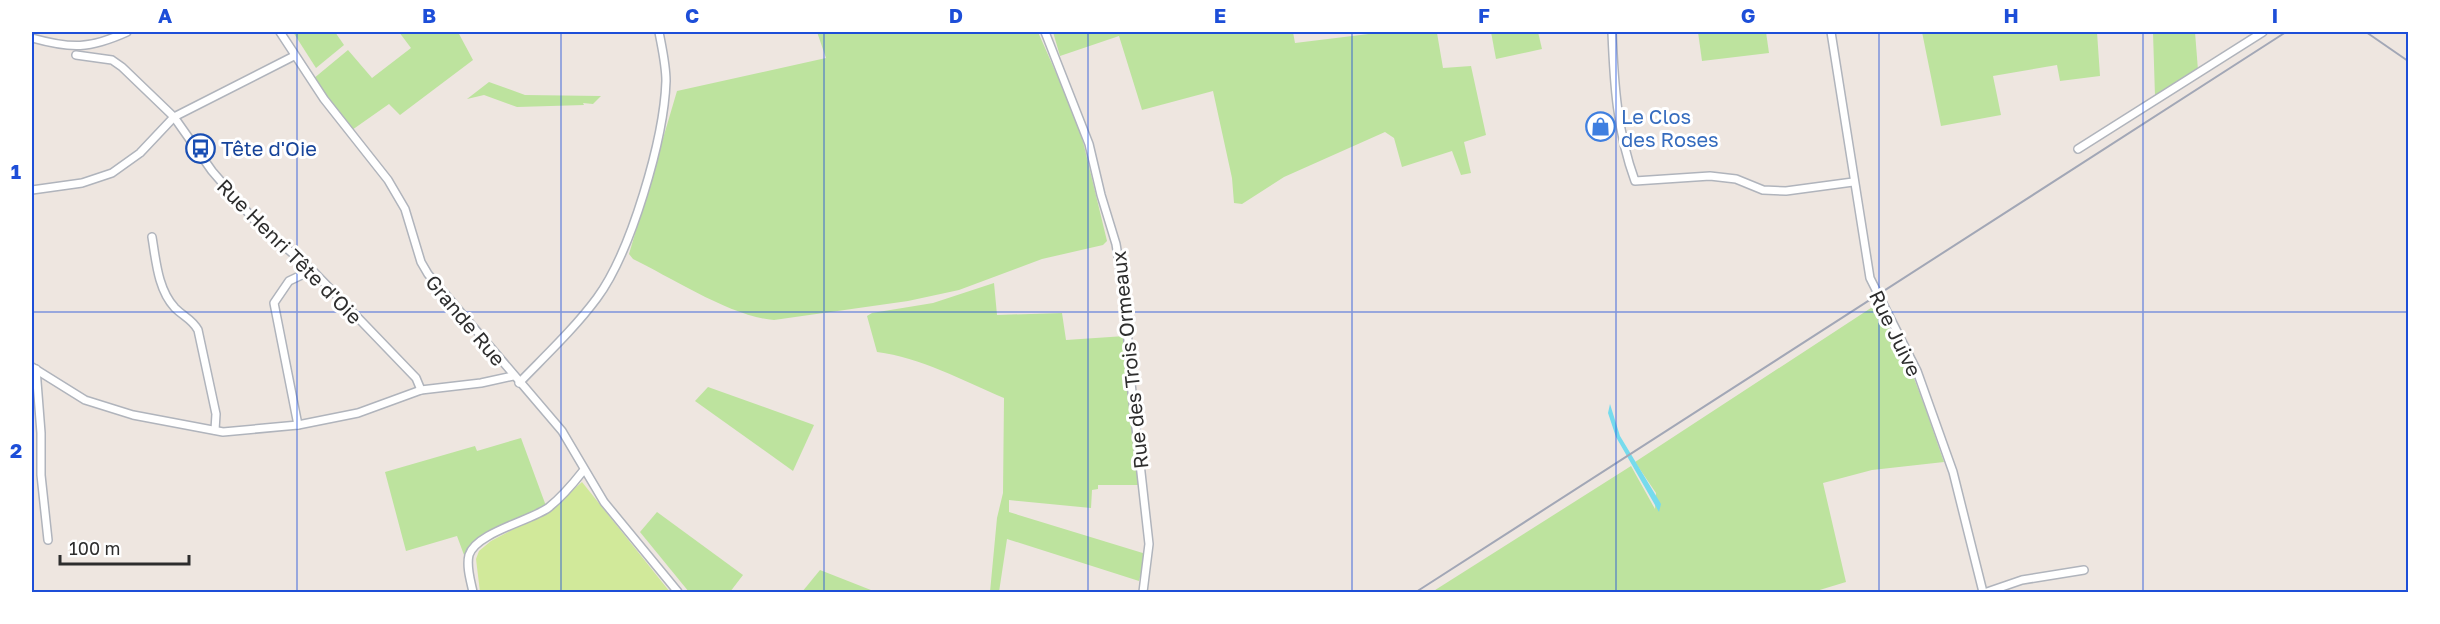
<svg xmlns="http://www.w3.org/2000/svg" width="2440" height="624" font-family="'Golos Text',sans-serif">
	<rect width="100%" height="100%" fill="#eee6e0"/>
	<g fill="#bde39e">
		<path d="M293,32H335L344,45L316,68Z"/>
		<path d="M399,32H458L473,60L400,115L389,104L352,130L313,79L348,50L372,78L411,48Z"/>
		<path d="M817,32H1038L1079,125L1107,241L1103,245L1042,259L959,290L908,301L774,320C732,317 672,278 633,259L629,254L677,91L826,58Z"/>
		<path d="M1053,32H1293L1295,43L1385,32H1441L1437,33L1443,68L1471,66L1486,135L1464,142L1471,173L1461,175L1452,151L1402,167L1394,138L1385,132L1284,177L1242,204L1234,203L1232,178L1213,91L1142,110L1119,36L1060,56Z"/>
		<path d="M1491,32H1538L1542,49L1496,59Z"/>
		<path d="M1698,32H1766L1769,53L1702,61Z"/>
		<path d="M1922,32H2097L2100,76L2060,81L2057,65L1993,76L2001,115L1941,126Z"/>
		<path d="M2153,32H2195L2198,70L2155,97Z"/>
		<path d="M489,82L525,95L601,96L593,104L583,103L584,105L517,107L484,95L467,99Z"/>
		<path d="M994,283L997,315L1062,313L1066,340L1125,336L1139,485H1098V489L1092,490L1091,508L1009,500V512L1146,554L1139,581L1007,539L999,592H990L997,518L1003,493L1004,398C963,381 920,357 877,352L867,316L872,313L933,303Z"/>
		<path d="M1877,304C1908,353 1925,407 1944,462L1872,470L1823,483L1846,582L1813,592H1432L1631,466L1655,509L1656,493L1635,462Z"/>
		<path d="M708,387L814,425L793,471L695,401Z"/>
		<path d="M521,438L546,506L478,539L464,555L457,536L406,551L385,472L475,446L477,451Z"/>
		<path d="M657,512L743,575L730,592H689L640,532Z"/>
		<path d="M820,570L876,592H802Z"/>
	</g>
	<path fill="#d1e99a" d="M582,482L670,592H480L476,559L479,551L491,541L550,510Z"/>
	<path fill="#76dbed" d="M1610,404L1620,436L1661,504L1659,512L1616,437L1608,413Z"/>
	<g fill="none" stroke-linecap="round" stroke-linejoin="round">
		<defs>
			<g id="minor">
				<path d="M280,32L324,99L388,180L405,209L421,262L428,274L562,431L604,502L678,592"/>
				<path d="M1045,32L1089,144L1101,195L1116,244L1125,299L1131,383L1149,544L1143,592"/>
				<path d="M1612,32C1614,83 1617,132 1635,181L1710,176L1736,179L1763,190L1786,191L1853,182"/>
				<path d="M1831,32L1870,278L1917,371L1953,472L1983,592"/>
				<path d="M32,38C72,49 89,49 127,32"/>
				<path d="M76,55L112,60L122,67L174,117L212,171L256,222L312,270L416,378L421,390"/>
				<path d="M2078,149L2263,32"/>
				<path d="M32,190L82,183L112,173L140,153L174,117L294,56"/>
				<path d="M152,237C156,261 158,290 175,308C184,317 192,319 198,330L216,414L215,430"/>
				<path d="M32,367L85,400L133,415L223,432L298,425L358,413L421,390L481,383L513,376"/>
				<path d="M36,369L41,433V475L48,540"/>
				<path d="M519,383C546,355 574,329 597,298C631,252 664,139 666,81C666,65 662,48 659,32"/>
				<path d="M298,425L274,303L289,281L312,270"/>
				<path d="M473,592C471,582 466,567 469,555C476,533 529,521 548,508C562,497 572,485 583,471"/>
				<path d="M1987,592L2022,580L2084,570"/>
			</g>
		</defs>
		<use href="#minor" stroke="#b0b4bc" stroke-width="10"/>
		<use href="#minor" stroke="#fff" stroke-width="7"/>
		<g stroke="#a2a7b6" stroke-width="2">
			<path d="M2366,32L2408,61"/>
			<path d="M1416,592L2286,32"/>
		</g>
	</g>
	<path fill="none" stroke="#1d4ed8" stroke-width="1.5" stroke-opacity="0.55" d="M297,32V592M561,32V592M824,32V592M1088,32V592M1352,32V592M1616,32V592M1879,32V592M2143,32V592M32,312H2408"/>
	<defs>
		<symbol id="shop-ring" viewBox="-11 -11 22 22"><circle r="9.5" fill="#fff" stroke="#3f7fe0" stroke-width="1.5"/><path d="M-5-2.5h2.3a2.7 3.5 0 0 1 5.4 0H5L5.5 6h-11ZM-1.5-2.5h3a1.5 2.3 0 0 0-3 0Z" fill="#3f7fe0"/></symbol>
		<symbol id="bus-ring" viewBox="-11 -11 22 22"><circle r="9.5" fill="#fff" stroke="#1a4fb4" stroke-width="1.5"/><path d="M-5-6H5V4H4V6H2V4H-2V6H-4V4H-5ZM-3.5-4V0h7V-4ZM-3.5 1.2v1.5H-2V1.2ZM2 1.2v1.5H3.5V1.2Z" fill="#1a4fb4"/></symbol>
	</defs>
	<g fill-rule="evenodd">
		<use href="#shop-ring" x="1584" y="110" width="33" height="33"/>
		<use href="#bus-ring" x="184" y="132" width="33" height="33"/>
	</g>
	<g text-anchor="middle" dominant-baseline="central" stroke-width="6" stroke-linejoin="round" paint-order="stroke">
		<g font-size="20" fill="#366cbe" stroke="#fff" text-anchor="start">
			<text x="1621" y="116">Le Clos<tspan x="1621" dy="23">des Roses</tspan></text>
		</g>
		<g font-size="20" fill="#164399" stroke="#fff" text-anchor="start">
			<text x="221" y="148">Tête d'Oie</text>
		</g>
		<g font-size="20" fill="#2d2d2d" stroke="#fff">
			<text transform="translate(290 251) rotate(45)">Rue Henri Tête d'Oie</text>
			<text transform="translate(466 320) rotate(50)">Grande Rue</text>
			<text transform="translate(1896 333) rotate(64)">Rue Juive</text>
			<text transform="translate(1129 360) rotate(-96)">Rue des Trois Ormeaux</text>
		</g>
	</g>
	<rect width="2440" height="624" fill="none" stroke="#ffffff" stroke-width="66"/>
	<path d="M60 555v9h129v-9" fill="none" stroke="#2d2d2d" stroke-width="3"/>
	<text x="69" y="555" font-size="18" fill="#2d2d2d" stroke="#ffffff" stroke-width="4.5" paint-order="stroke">100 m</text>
	<rect x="33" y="33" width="2374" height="558" fill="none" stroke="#1d4ed8" stroke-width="2"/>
	<g font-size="20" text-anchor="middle" font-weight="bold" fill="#1d4ed8">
		<text x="165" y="23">A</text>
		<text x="429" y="23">B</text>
		<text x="692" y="23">C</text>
		<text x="956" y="23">D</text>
		<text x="1220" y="23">E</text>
		<text x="1484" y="23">F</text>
		<text x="1748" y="23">G</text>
		<text x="2011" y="23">H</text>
		<text x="2275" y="23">I</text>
		<text x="16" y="179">1</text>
		<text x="16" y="458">2</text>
	</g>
</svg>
